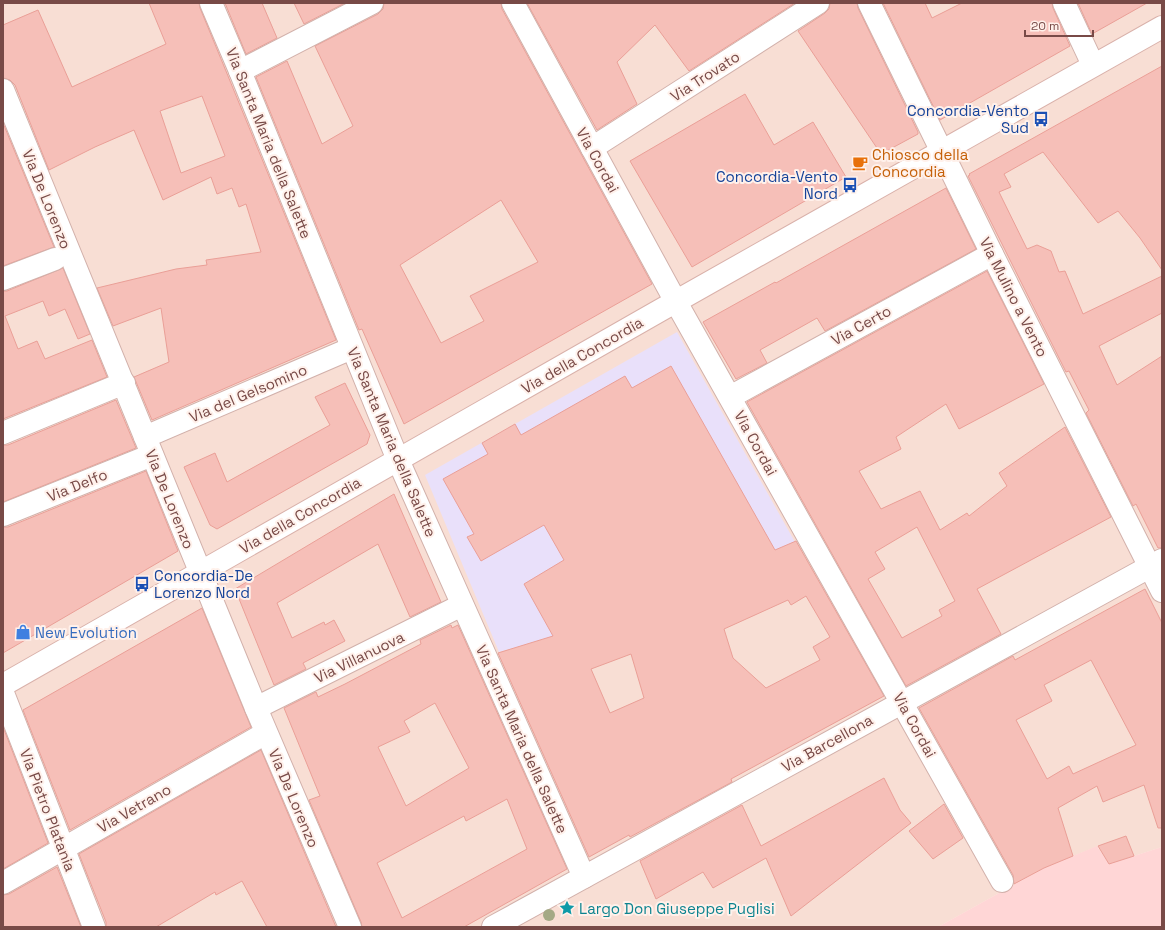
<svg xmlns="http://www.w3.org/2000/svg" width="1165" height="930" font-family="'Space Grotesk',sans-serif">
	<rect width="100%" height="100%" fill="#feece3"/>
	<path fill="#f8ded4" d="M3,3H1162V847L1109,864L1098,846L1044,868L938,927H3Z"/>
	<path fill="#ffd6d6" d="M1097,846L1109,864L1162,847V927H938L1044,868Z"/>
	<path fill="#e9e0fa" d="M677,332L795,542L666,598L554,636L499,652L425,475Z"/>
	<g fill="#f6bfb8" stroke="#ea9f97" fill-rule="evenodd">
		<path d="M149,3H199L200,8L228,76L336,340L152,420L134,377L169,362L161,308L113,326L97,288L176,269L207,265L206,260L261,252L246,204L239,207L232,188L217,194L211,177L163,200L134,130L95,147L49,170L15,85L10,80L3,78V25L38,10L72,87L166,44ZM202,96L225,156L181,173L160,111Z"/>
		<path d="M225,3H262L277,38L246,54Z"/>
		<path d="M294,3H345L304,24Z"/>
		<path d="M384,3H501L502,9L652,284L404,424L362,329L359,330L256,77L287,61L322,144L353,126L315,46L378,14L383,9ZM501,200L538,262L470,296L484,321L441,343L400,265Z"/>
		<path d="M527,3H795L689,71L655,25L617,62L637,104L597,130Z"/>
		<path d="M830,3H857L858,8L918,132V134L881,154L798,31L825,13L829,9Z"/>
		<path d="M883,3H925L932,18L962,3H1052L1053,8L1070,46L940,120Z"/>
		<path d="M1078,3H1147L1092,34Z"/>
		<path d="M1162,66V270L1140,238L1118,211L1098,223L1043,152L1004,174L1011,187L999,192L1027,249L1037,245L1051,251L1059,272L1065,271L1083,314L1162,276V313L1099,346L1117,385L1162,356V548H1158L1136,504L1133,506L1086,413L1089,410L1069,371L1066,372L968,176L970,175L969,174Z"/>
		<path d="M745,94L774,145L813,122L846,177L692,267L630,161Z"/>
		<path d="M3,123L54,247L3,266Z"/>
		<path d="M946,188L976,249L825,331L817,318L760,350L767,363L736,379L703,322L775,282L776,283Z"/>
		<path d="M63,268L90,334L78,339L65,309L49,316L43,301L5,316L18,349L37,341L45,359L92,340L107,377L3,419V291H7Z"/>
		<path d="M987,271L1044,384L959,429L946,404L896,437L901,449L859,471L881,509L920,491L940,530L967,513L969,516L1007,486L999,473L1065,427L1111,517L977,589L1001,634L906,686L747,402ZM917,527L955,601L939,610L942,616L902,638L868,579L885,569L875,552Z"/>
		<path d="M671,366L775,550L796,541L884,696L731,779L732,782L630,837L629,835L589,857L498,653L553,636L524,584L564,560L544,525L481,561L467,537L474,534L443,479L488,454L482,443L515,424L521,435L625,376L632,388ZM806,596L830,637L813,647L820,660L766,688L733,658L724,629L788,600L791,605ZM631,654L644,698L610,713L591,669Z"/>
		<path d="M345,383L370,435L367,444L217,529L210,525L184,467L215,453L227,482L330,425L315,397Z"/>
		<path d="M116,400L136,448L3,502V445H8Z"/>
		<path d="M146,471L178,551L3,653V527H8Z"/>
		<path d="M394,494L441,602L410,617L378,544L277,603L292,638L324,622L325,625L334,620L345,641L303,663L306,669L274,685L235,589Z"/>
		<path d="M1145,589L1162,623V828H1158L1144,785L1103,802L1097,786L1058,808L1073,856L1044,868L1014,884L1013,875L919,708L1013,656L1015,660ZM1091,660L1136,745L1073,774L1069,766L1047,779L1016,720L1052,701L1044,685Z"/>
		<path d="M202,608L251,727L70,830L23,710Z"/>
		<path d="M451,625L452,628L458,625L567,869L464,927H362L361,922L309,800L320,796L284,708L316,692L318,697L345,684L421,644L420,640ZM435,703L469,768L406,806L378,747L410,732L404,721ZM507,799L527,849L402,918L377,863L464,816L466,821Z"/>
		<path d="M3,727L48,843L3,869Z"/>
		<path d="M261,750L336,927H267L242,881L216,895L215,892L156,927H106V922L79,854Z"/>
		<path d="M884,778L900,810L911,823L791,916L766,858L713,888L703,872L656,899L640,861L742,805L761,846Z"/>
		<path d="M944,804L963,838L933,859L909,831Z"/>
		<path d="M1126,836L1134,856L1109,864L1098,846Z"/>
		<path d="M57,867L81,927H3V895L9,894Z"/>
	</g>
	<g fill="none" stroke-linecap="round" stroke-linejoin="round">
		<defs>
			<g id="street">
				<path d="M211,3L240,71L398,460L584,877"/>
				<path d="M513,3L676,302L1002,881"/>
				<path d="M869,3L992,254L1162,591"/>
				<path d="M1064,3L1093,65"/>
				<path d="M240,71L372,3"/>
				<path d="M3,90L256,708L350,927"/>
				<path d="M592,148L818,3"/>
				<path d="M3,279L55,259"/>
				<path d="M730,397L992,254"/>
				<path d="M3,433L124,383"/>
				<path d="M145,437L352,348"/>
				<path d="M3,515L152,455"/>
				<path d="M3,693L94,927"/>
				<path d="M256,708L462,605"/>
				<path d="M3,883L266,733"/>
				<path d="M493,927L1162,560"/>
			</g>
			<path id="secondary" d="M3,685L659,311L1162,27"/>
		</defs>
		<use href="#street" stroke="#d2b1ab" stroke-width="24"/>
		<use href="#secondary" stroke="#d9b1aa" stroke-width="24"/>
		<use href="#street" stroke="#fff" stroke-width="22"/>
		<use href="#secondary" stroke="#fff" stroke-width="22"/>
	</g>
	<circle fill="#a4a985" cx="549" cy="915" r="6"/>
	<defs>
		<symbol id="bus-bare" viewBox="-9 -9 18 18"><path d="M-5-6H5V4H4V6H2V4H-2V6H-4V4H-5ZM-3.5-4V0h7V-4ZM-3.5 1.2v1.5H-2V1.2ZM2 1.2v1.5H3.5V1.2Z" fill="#1a4fb4" stroke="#fff1eb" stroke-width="2.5" paint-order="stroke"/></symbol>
		<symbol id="cafe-bare" viewBox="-9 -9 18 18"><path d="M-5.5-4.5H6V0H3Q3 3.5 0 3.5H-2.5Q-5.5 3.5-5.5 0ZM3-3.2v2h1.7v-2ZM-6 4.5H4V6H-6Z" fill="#e8710a" stroke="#fff1eb" stroke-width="2.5" paint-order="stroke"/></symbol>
		<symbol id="shop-bare" viewBox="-9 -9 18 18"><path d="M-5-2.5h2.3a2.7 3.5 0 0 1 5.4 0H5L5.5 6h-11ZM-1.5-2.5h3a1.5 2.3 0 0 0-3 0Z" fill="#3f7fe0" stroke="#fff1eb" stroke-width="2.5" paint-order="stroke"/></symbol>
		<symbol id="sight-bare" viewBox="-9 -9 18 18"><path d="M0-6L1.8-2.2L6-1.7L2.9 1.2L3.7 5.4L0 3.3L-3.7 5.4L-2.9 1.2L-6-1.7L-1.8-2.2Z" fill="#0f9aa8" stroke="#fff1eb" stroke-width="2.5" paint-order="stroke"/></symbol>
	</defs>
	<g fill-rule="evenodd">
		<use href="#bus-bare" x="1030" y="108" width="22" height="22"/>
		<use href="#cafe-bare" x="849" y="152" width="22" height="22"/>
		<use href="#bus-bare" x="839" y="174" width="22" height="22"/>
		<use href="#bus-bare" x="131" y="573" width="22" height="22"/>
		<use href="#shop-bare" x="12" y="621" width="22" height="22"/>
		<use href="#sight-bare" x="556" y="897" width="22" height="22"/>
	</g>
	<g text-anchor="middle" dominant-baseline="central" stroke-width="4" stroke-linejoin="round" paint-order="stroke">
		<g font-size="15" fill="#784a47" stroke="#fff1eb">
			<text transform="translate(705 76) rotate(-33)">Via Trovato</text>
			<text transform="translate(269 143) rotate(68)">Via Santa Maria della Salette</text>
			<text transform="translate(598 160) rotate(61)">Via Cordai</text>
			<text transform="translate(47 199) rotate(68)">Via De Lorenzo</text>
			<text transform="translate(1014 297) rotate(63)">Via Mulino a Vento</text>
			<text transform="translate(861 325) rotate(-29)">Via Certo</text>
			<text transform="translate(582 355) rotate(-30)">Via della Concordia</text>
			<text transform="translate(248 393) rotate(-23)">Via del Gelsomino</text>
			<text transform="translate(392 442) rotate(67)">Via Santa Maria della Salette</text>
			<text transform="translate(756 443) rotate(61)">Via Cordai</text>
			<text transform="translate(77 485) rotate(-22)">Via Delfo</text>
			<text transform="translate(170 499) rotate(68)">Via De Lorenzo</text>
			<text transform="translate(300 515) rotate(-30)">Via della Concordia</text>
			<text transform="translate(359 657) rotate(-26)">Via Villanuova</text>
			<text transform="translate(915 725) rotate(61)">Via Cordai</text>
			<text transform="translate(522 739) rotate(66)">Via Santa Maria della Salette</text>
			<text transform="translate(827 743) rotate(-29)">Via Barcellona</text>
			<text transform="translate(294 798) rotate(67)">Via De Lorenzo</text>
			<text transform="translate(134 808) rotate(-30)">Via Vetrano</text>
			<text transform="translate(48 810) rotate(69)">Via Pietro Platania</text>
		</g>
		<g font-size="15" fill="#164399" stroke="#fff1eb" text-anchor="end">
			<text x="1029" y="110">Concordia-Vento<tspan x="1029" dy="17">Sud</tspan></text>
			<text x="838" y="176">Concordia-Vento<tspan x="838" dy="17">Nord</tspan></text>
			<text x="154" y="575" text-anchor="start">Concordia-De<tspan x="154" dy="17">Lorenzo Nord</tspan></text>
		</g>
		<g font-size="15" fill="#c56008" stroke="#fff1eb" text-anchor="start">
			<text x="872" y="154">Chiosco della<tspan x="872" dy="17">Concordia</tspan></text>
		</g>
		<g font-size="15" fill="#366cbe" stroke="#fff1eb" text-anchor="start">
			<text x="35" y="632">New Evolution</text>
		</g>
		<g font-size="15" fill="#0d838f" stroke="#fff1eb" text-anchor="start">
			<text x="579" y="908">Largo Don Giuseppe Puglisi</text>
		</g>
	</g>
	<rect width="1165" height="930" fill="none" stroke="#784a47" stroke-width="8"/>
	<path d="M1025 30v6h68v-6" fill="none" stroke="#784a47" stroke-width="2"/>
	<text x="1031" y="30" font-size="12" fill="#784a47" stroke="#fff1eb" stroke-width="3" paint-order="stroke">20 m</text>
</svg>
